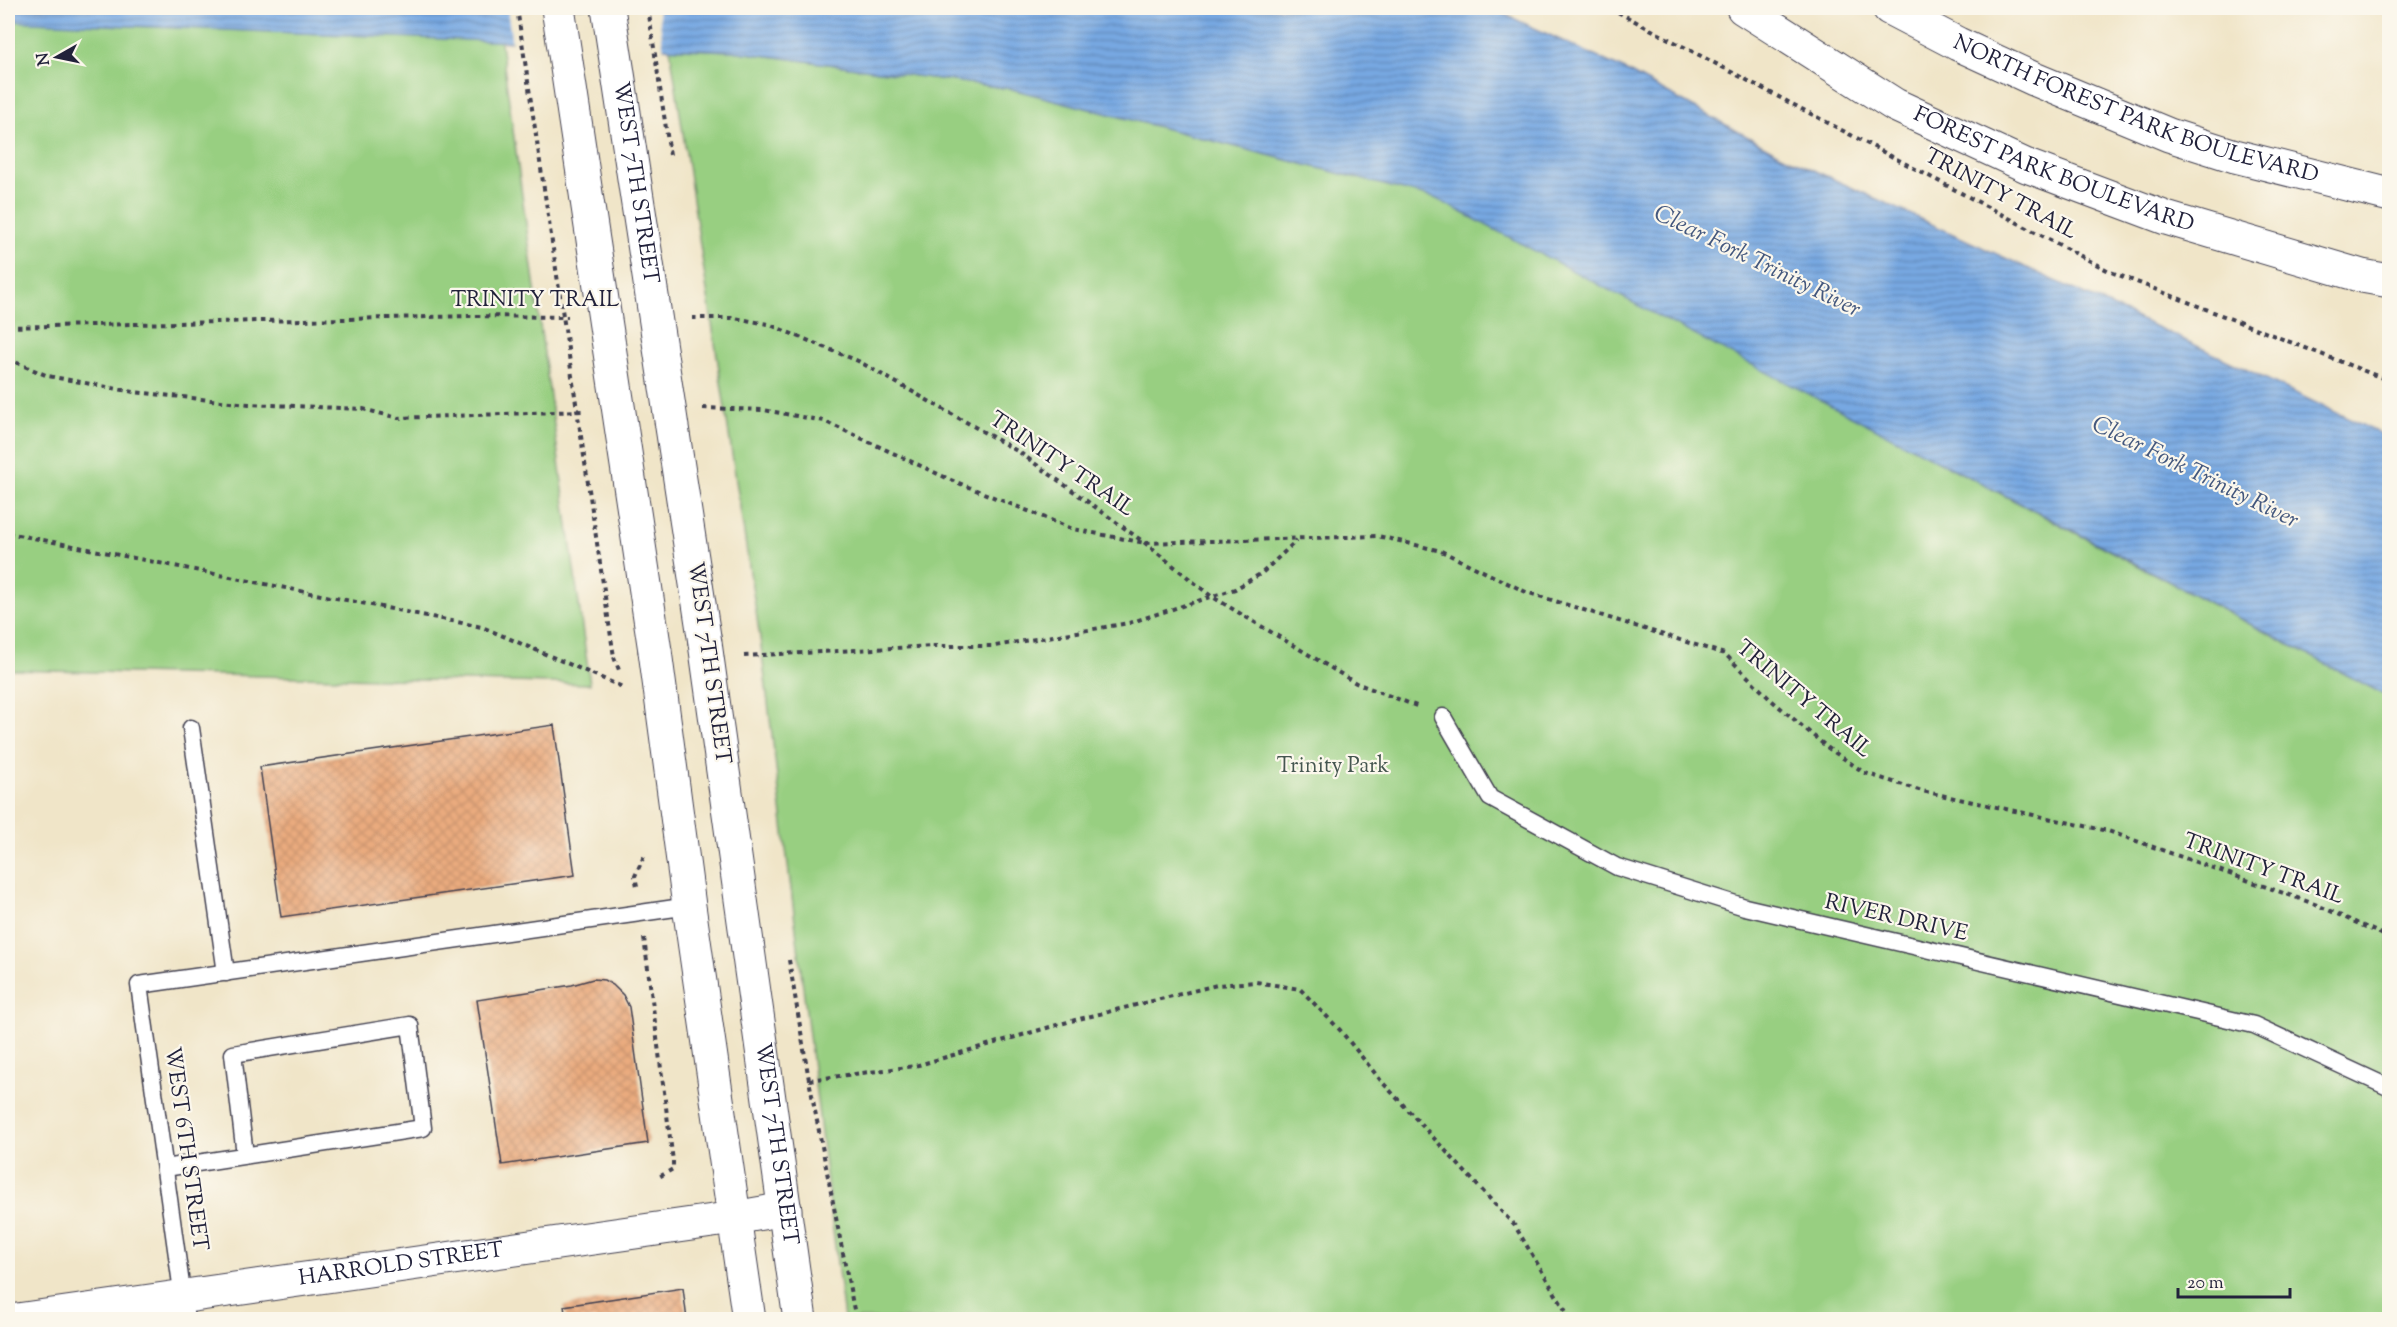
<svg xmlns="http://www.w3.org/2000/svg" width="2397" height="1327" font-family="'Sorts Mill Goudy',serif">
	<defs>
		<pattern id="water-rules" width="6" height="5" patternUnits="userSpaceOnUse" patternTransform="scale(1.5)"><rect width="6" height="5" fill="#77a8e2"/><path d="M0 2.5h6" fill="none" stroke="#6188b8"/></pattern>
		<pattern id="building-cross-hatch" width="8" height="8" patternUnits="userSpaceOnUse" patternTransform="scale(1.5)"><rect width="8" height="8" fill="#eaab7e"/><path d="M0 0l8 8M0 8l8-8" fill="none" stroke="#c8936e"/></pattern>
	</defs>
	<rect width="100%" height="100%" fill="#fbf7ec"/>
	<filter id="ink" filterUnits="userSpaceOnUse"><feTurbulence type="fractalNoise" baseFrequency=".0167" numOctaves="2"/><feDisplacementMap in="SourceGraphic" scale="12" xChannelSelector="R" yChannelSelector="G"/><feConvolveMatrix kernelMatrix="1 2 1 2 8 2 1 2 1" color-interpolation-filters="sRGB"/></filter>
	<filter id="wash" filterUnits="userSpaceOnUse"><feTurbulence type="fractalNoise" baseFrequency=".008" numOctaves="4" result="noise"/><feDisplacementMap in="SourceGraphic" scale="24" xChannelSelector="R" yChannelSelector="G"/><feGaussianBlur stdDeviation="1.35" result="paint"/><feColorMatrix in="noise" values="0 0 0 0 0 0 0 0 0 0 0 0 0 0 0 0 0 1.4 0 .05"/><feComposite in="paint" operator="in"/></filter>
	<g filter="url(#wash)">
		<rect width="100%" height="100%" fill="#f0e5c8"/>
		<g fill="#98cf81" stroke="#5d785e" stroke-width="1.5">
			<path d="M8,8H496L590,684L8,670Z"/>
			<path d="M670,48L732,51L1012,89L1435,198L2389,697V1319H844L760,638Z"/>
		</g>
		<path fill="url(#water-rules)" stroke="#4c658e" stroke-width="1.5" d="M8,8H1491L1623,69L1785,157L2191,343L2389,438V697L2068,528L1679,327L1435,198L1012,89L732,51L8,21Z"/>
		<path fill="#f0e5c8" d="M507,8H658L664,51L512,44Z"/>
		<g id="blocks">
			<g fill="url(#building-cross-hatch)">
				<path d="M554,725L575,875L281,917L260,767Z"/>
				<path d="M593,979L604,980L613,985L623,995L629,1007L648,1143L502,1165L477,1000L572,985Z"/>
				<path d="M683,1288L687,1320H566L564,1306Z"/>
			</g>
		</g>
	</g>
	<g filter="url(#ink)">
		<use href="#blocks" fill-opacity="0" stroke="#413f50" stroke-width="1.5"/>
		<g fill="none" stroke-linecap="round" stroke-linejoin="round">
			<defs>
				<g id="lane">
					<path d="M1443,717L1490,798L1617,867L1745,907L2254,1025L2390,1088"/>
					<path d="M191,728L226,973"/>
					<path d="M165,1168L423,1128L410,1025L233,1054L245,1155"/>
					<path d="M186,1320L139,985L689,906"/>
				</g>
				<g id="street">
					<path id="s1" d="M17,1320L734,1218L785,1209"/>
				</g>
				<g id="secondary">
					<path id="s2" d="M1743,8L1895,105L2027,166L2166,218L2362,276L2390,281"/>
					<path id="s3" d="M1889,8L1958,44L2034,79L2169,135L2235,156L2390,195"/>
					<path id="s4" d="M705,643L800,1320"/>
					<path d="M655,651L689,906L749,1320"/>
				</g>
			</defs>
			<use href="#lane" stroke="#413f50" stroke-width="19"/>
			<use href="#street" stroke="#413f50" stroke-width="35"/>
			<use href="#secondary" stroke="#413f50" stroke-width="35"/>
			<g stroke="#413f50" stroke-width="4" stroke-dasharray="4.5 4.5" stroke-linecap="butt">
				<path d="M1610,8L2111,272L2390,381"/>
				<path d="M692,318H734L768,324L858,361L1019,452L1145,543L1211,596L1356,683L1419,707"/>
				<path d="M8,327L471,316L568,317"/>
				<path d="M8,359L48,376L134,392L249,404L363,409L398,418L582,411"/>
				<path d="M703,408L764,410L824,421L951,480L1073,529L1145,543L1378,536L1441,551L1526,592L1725,654L1770,699L1828,748L1865,773L1922,791L2108,831L2317,905L2390,938"/>
				<path d="M8,533L482,627L625,688"/>
				<path d="M744,656L932,646H995L1129,623L1235,589L1262,573L1297,540"/>
				<path d="M614,657L619,670"/>
				<path d="M637,886L635,876L645,854"/>
				<path d="M644,938L673,1161V1169L657,1178"/>
				<path d="M789,960L809,1080L856,1320"/>
				<path d="M809,1080L915,1066L1071,1021L1217,985L1256,982L1300,989L1340,1030L1383,1083L1515,1226L1571,1320"/>
			</g>
			<use href="#lane" stroke="#fff" stroke-width="16"/>
			<use href="#street" stroke="#fff" stroke-width="33"/>
			<use href="#secondary" stroke="#fff" stroke-width="33"/>
			<defs>
				<g id="secondary-bridge">
					<path d="M558,8L655,651"/>
					<path id="s5" d="M608,8L705,643"/>
				</g>
			</defs>
			<use href="#secondary-bridge" stroke="#413f50" stroke-width="35" stroke-linecap="butt"/>
			<g stroke="#413f50" stroke-width="4" stroke-dasharray="4.5 4.5" stroke-linecap="butt">
				<path d="M517,8L614,657"/>
				<path d="M648,8L670,155"/>
			</g>
			<use href="#secondary-bridge" stroke="#fff" stroke-width="33"/>
		</g>
	</g>
	<g text-anchor="middle" dominant-baseline="central" stroke-width="4.5" stroke-linejoin="round" paint-order="stroke">
		<g font-size="22" fill="#22223b" stroke="#fbf7ec">
			<text stroke="none"><textPath href="#s3" startOffset="268">NORTH FOREST PARK BOULEVARD</textPath></text>
			<text stroke="none"><textPath href="#s2" startOffset="352">FOREST PARK BOULEVARD</textPath></text>
			<text stroke="none"><textPath href="#s5" startOffset="177">WEST 7TH STREET</textPath></text>
			<text transform="translate(2000 195) rotate(28)">TRINITY TRAIL</text>
			<text x="535" y="301">TRINITY TRAIL</text>
			<text transform="translate(1061 465) rotate(34)">TRINITY TRAIL</text>
			<text transform="translate(708 663) rotate(82)">WEST 7TH STREET</text>
			<text transform="translate(1803 700) rotate(40)">TRINITY TRAIL</text>
			<text transform="translate(2263 870) rotate(20)">TRINITY TRAIL</text>
			<text transform="translate(1896 919) rotate(13)">RIVER DRIVE</text>
			<text stroke="none"><textPath href="#s4" startOffset="506">WEST 7TH STREET</textPath></text>
			<text transform="translate(185 1149) rotate(82)">WEST 6TH STREET</text>
			<text stroke="none"><textPath href="#s1" startOffset="388">HARROLD STREET</textPath></text>
		</g>
		<g font-size="22" fill="#455650" stroke="#fbf7ec">
			<text x="1333" y="767">Trinity Park</text>
		</g>
		<g font-size="24" font-style="italic" fill="#44587e" stroke="#fbf7ec">
			<text transform="translate(1757 262) rotate(26)">Clear Fork Trinity River</text>
			<text transform="translate(2195 473) rotate(26)">Clear Fork Trinity River</text>
		</g>
	</g>
	<rect width="2397" height="1327" fill="none" stroke="#fbf7ec" stroke-width="30"/>
	<g transform="translate(57 57) rotate(261)" stroke="#fbf7ec" stroke-width="4.5" paint-order="stroke">
	<path d="M0-4.5L10 22L0 15L-10 22Z" fill="#22223b"/>
	<text y="-9" font-size="16" font-weight="bold" text-anchor="middle" fill="#22223b">N</text>
	</g>
	<path d="M2178 1288v9h112v-9" fill="none" stroke="#22223b" stroke-width="3"/>
	<text x="2187" y="1288" font-size="18" fill="#22223b" stroke="#fbf7ec" stroke-width="4.5" paint-order="stroke">20 m</text>
</svg>
